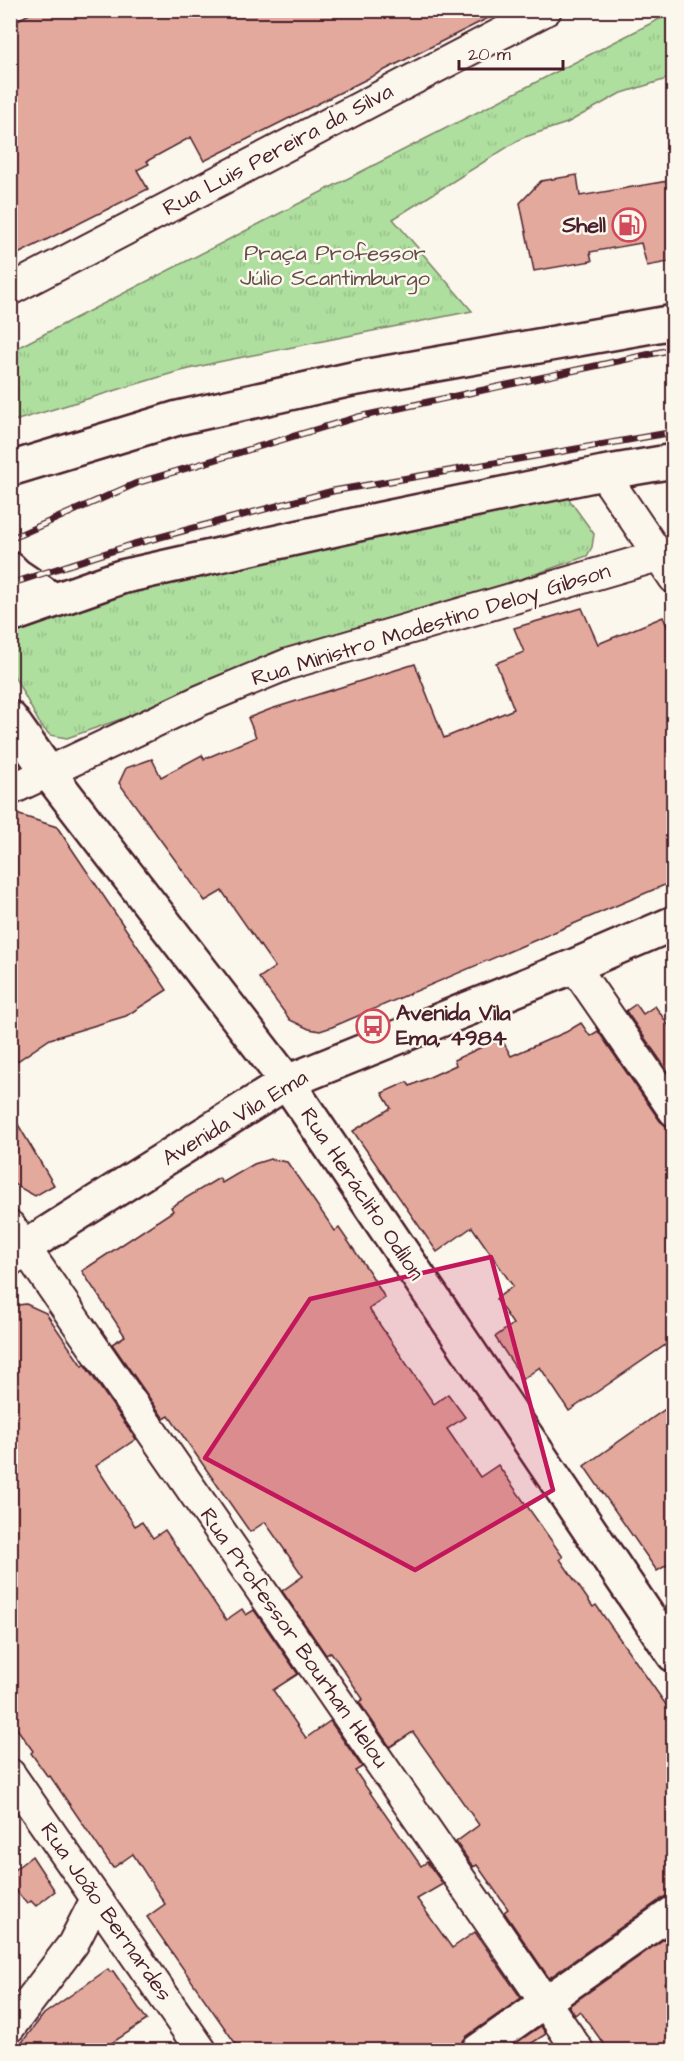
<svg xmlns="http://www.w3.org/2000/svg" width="684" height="2061" font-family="'Architects Daughter',sans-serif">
	<defs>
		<pattern id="park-tufts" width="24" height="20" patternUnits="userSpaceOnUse" patternTransform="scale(1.5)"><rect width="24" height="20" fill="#aedf9f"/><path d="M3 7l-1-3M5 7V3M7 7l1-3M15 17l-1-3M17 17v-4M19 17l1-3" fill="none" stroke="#97bf89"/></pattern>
	</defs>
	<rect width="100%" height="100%" fill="#fbf7ec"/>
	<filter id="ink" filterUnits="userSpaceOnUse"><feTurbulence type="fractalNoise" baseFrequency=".0167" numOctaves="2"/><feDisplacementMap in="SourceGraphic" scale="12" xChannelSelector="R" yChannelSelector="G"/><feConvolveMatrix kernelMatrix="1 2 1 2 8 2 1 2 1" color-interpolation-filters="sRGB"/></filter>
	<g filter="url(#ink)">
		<g fill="url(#park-tufts)" stroke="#7c7f65" stroke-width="1.5">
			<path d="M673,12V77L619,94L567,123L522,138L393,219L472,311L218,362L173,373L11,422V351Z"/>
			<path d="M563,491L594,534L592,547L587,556L67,738L50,735L41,726L11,670L10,631L133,587Z"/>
		</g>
		<g fill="#e2a99c" stroke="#4a1f2b" stroke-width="1.5">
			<path d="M37,10H504L204,161L191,137L147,161L149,164L137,170L148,189L10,258V24Z"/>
			<path d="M577,175L580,196L674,180V261L647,266L641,243L590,252L592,261L534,271L520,203L541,181Z"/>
			<path d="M582,608L598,644L663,617L674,642V881L332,1027L320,1031L309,1029L290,1020L259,978L275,967L222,891L205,901L119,783L126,768L152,759L161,777L202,755L204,759L256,737L248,718L271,709L415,664L444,738L514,709L496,663L524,652L514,628Z"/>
			<path d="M10,812L57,827L167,990L126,1016L50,1039L10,1066Z"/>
			<path d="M636,1004L643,1014L655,1006L674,1033V1080L626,1011Z"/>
			<path d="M581,1023L590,1036L598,1031L660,1121L666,1126L674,1128V1339L569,1411L540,1367L523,1379L495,1337L513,1324L496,1299L513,1286L472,1227L437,1252L353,1131L391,1108L382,1093L407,1082L410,1086L456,1065L454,1060L501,1038L511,1056L566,1032Z"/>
			<path d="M10,1111L54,1185L35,1196L15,1185L10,1179Z"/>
			<path d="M270,1159L287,1162L335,1231L339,1228L370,1273L385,1298L369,1309L434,1404L448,1394L465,1417L447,1429L480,1477L498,1465L563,1557L560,1559L593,1607L596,1605L674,1716V1894L664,1897L549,1978L504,1912L508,1909L477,1865L473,1867L456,1842L479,1825L413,1732L390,1747L359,1702L363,1699L346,1674L331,1652L326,1655L282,1591L303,1576L265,1522L250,1532L169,1416L164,1419L112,1344L125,1336L82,1271L173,1211L171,1207L219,1178L222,1183L254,1164Z"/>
			<path d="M26,1304L46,1313L82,1366L84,1364L136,1439L96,1466L135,1526L142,1522L153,1538L165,1530L226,1620L242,1609L246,1615L254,1610L298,1674L273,1690L306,1738L330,1721L362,1767L355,1771L421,1866L427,1862L443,1884L417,1899L452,1948L475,1932L521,1998L467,2036L462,2042L460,2050H240L147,1917L165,1904L133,1854L113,1868L50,1776L48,1777L31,1753L33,1751L10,1719V1306Z"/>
			<path d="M674,1403V1561L657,1571L584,1466Z"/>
			<path d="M32,1856L55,1891L36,1906L31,1901L27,1904L10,1883V1873Z"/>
			<path d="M674,1932V1978L665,1984L674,1997V2050H608L580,2011L575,2015L569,2006Z"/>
			<path d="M108,1969L110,1972L113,1971L147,2020L101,2050H16L44,2014Z"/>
			<path d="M541,2026L546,2034L521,2050H506Z"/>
		</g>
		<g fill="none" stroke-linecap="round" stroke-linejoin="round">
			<defs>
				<g id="minor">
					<path d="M10,290L546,10"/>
					<path d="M603,473L674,578"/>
					<path d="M10,790L201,700L288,664L658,556"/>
					<path d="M574,966L674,1111"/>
					<path d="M10,1226L578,2050"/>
					<path d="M10,1774L201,2050"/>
					<path d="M10,2027L73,1944L96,1899"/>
					<path d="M477,2050L674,1911"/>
				</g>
				<path id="tertiary" d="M10,718L48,772L287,1082L674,1655"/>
				<path id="secondary" d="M10,1259L25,1247L287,1082L574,966L674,923"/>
				<g id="primary">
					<path d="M10,469L178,418L352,379L674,322"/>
					<path d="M10,569L16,575L53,600"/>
					<path d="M10,616L121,577L381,519L603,473L674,461"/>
				</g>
			</defs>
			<use href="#minor" stroke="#4a1f2b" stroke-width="34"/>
			<use href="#tertiary" stroke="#4a1f2b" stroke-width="38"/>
			<use href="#secondary" stroke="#4a1f2b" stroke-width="38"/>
			<use href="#primary" stroke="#4a1f2b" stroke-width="38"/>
			<use href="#minor" stroke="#fbf7ec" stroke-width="30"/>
			<use href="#tertiary" stroke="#fbf7ec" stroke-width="33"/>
			<use href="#secondary" stroke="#fbf7ec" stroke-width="33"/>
			<use href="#primary" stroke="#fbf7ec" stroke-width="33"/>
			<defs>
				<g id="rail">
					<path d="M10,539L137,483L358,417L674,349"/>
					<path d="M10,584L134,544L333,491L674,432"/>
				</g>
			</defs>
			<use href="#rail" stroke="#4a1f2b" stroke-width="7"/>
			<use href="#rail" stroke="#fbf7ec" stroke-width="4.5" stroke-dasharray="14" stroke-linecap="butt"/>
		</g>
	</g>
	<path fill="#c2185b" fill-opacity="0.2" stroke="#c2185b" stroke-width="4.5" stroke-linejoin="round" d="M491,1257L553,1490L415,1570L205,1458L310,1299Z"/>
	<defs>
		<symbol id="fuel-ring" viewBox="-11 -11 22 22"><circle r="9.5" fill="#fbf7ec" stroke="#d1495b" stroke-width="1.5"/><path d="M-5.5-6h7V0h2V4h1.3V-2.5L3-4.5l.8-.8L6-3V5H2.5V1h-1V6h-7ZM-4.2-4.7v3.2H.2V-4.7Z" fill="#d1495b"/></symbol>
		<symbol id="bus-ring" viewBox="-11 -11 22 22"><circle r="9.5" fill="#fbf7ec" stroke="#d1495b" stroke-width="1.5"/><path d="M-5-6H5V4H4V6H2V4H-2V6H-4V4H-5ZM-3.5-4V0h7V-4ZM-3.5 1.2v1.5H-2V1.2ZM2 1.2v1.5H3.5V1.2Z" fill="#d1495b"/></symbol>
	</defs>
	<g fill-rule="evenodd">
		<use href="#fuel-ring" x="610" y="206" width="38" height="38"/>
		<use href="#bus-ring" x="354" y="1007" width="38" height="38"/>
	</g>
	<g text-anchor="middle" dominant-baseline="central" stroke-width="5" stroke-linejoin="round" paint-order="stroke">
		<g font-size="22" fill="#4a1f2b" stroke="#fbf7ec">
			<text transform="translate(278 150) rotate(-28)">Rua Luis Pereira da Silva</text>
			<text transform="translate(431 625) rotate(-17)">Rua Ministro Modestino Deloy Gibson</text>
			<text transform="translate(235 1118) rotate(-31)">Avenida Vila Ema</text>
			<text transform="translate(362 1194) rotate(56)">Rua Heráclito Odilon</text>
			<text transform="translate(294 1638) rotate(55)">Rua Professor Bourhan Helou</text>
			<text transform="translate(106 1912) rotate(55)">Rua João Bernardes</text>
		</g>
		<g font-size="22" font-weight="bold" fill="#4a1f2b" stroke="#fbf7ec" text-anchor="end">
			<text x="606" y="225">Shell</text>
			<text x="396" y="1013" text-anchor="start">Avenida Vila<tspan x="396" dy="25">Ema, 4984</tspan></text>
		</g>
		<g font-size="22" fill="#634f48" stroke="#fbf7ec">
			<text x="335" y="253">Praça Professor<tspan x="335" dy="25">Júlio Scantimburgo</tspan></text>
		</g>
	</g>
	<rect width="684" height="2061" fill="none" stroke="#fbf7ec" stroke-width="36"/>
	<rect x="18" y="18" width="648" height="2025" fill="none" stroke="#4a1f2b" stroke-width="2" filter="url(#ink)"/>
	<path d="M459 60v9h104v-9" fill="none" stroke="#4a1f2b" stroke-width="3"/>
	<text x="468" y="60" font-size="18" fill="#4a1f2b" stroke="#fbf7ec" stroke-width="4.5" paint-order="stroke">20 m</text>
</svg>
